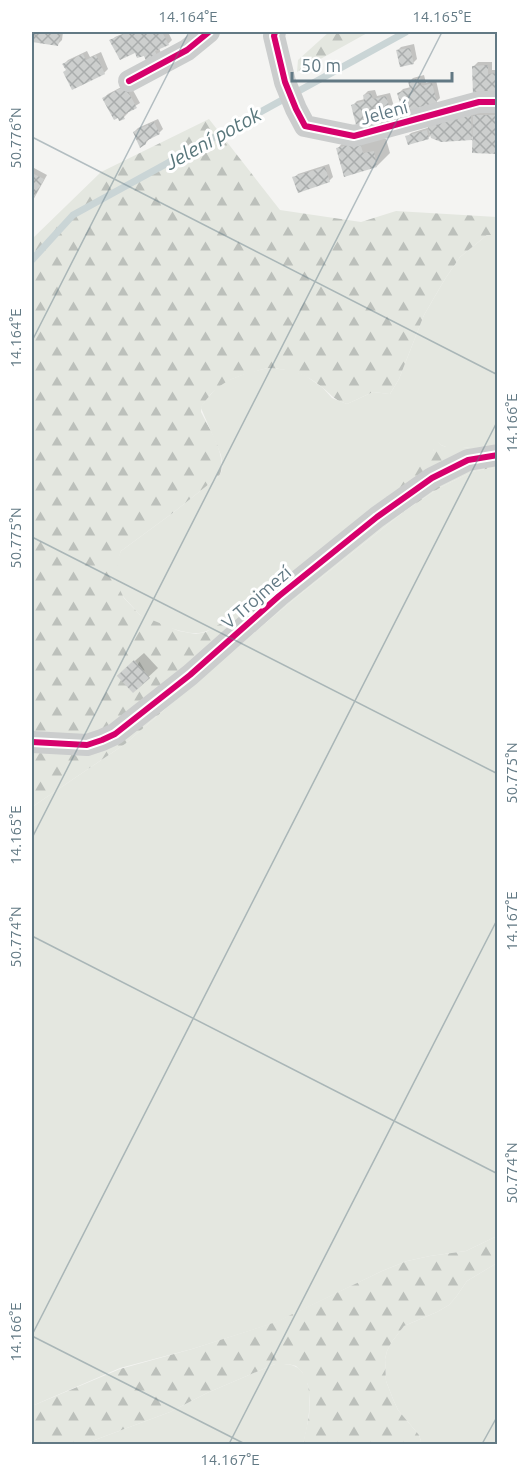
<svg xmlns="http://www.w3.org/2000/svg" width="529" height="1476" font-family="Ubuntu,sans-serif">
	<defs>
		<pattern id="forest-firs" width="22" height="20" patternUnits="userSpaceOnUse" patternTransform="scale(1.5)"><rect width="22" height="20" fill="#e4e7e0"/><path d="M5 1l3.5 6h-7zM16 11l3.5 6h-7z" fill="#bcc0bb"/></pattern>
		<pattern id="building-cross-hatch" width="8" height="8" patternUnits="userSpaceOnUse" patternTransform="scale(1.5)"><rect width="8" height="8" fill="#cdcfce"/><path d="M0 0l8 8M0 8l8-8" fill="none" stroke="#aaadad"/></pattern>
	</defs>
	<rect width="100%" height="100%" fill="#f4f4f2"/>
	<g fill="#e4e7e0">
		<path d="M487,235H497V446L478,449L463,447H446L441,445L435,440L434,449L431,458C372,506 315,557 254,602C240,612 215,631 199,633C186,635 149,622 139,614C136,611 133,607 130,604C112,586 111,574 121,551L174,512L219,476C224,469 222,463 221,455L201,408L202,405L217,387L224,382L247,373L268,368L290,370L306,376L323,388L332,398L347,404L373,392L390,394L399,379L424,315L445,279L460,257Z"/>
		<path d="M490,468L497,470V1236L466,1251L430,1256L407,1261L382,1271L277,1322L192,1349L120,1368L32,1406V807L125,744L218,663L298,596L406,510L441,487L472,472Z"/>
		<path d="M497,1263V1444H420L421,1441L419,1435L398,1410L393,1399L386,1381L385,1359L387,1351L391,1343L404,1326L437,1312L449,1305L456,1297L467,1281Z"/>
		<path d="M275,1364C283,1364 291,1363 298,1368C317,1382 308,1426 303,1444H84L170,1412L207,1393Z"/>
	</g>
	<g fill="url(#forest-firs)" fill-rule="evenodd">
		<path d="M329,32H369L297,72L298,60Z"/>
		<path d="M209,119L280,210L361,222L396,211L497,217V235H487L460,257L445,279L424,315L399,379L390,394L441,445L446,447H463L478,449L497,446V470L490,468L472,472L441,487L406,510L298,596L218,663L125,744L32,807V239L101,172ZM268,368C289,369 307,374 323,388C334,397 333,399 347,404L373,392L389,394L434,439V449L430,458L273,587L237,614L206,632L196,634L179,631L140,615L124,598L115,580L119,557L121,551L174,512L219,476C229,459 209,428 201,412C201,404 206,401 210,395C226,377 246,374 268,368Z"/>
		<path d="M497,1236V1263L467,1281L456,1297L449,1305L437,1312L404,1326L391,1343L387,1351L385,1359L386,1381L393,1399L398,1410L419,1435L421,1441L420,1444H303L309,1416L310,1401L308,1385L302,1372L296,1366L288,1364H275L207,1393L170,1412L84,1444H32V1406L120,1369L192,1349L276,1322L382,1271L407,1261L430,1256L466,1251Z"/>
	</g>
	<g fill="#0003">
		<path d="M32,32H63L62,40L58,44L32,40Z"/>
		<path d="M127,32H168L172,40L168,44L159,48L161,53L157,57L136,51L111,41L115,37Z"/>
		<path d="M414,44L417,59L413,63L397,51L401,47Z"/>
		<path d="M87,51L90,57L101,52L108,69L104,73L67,70L64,64L68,60Z"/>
		<path d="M478,62H492V70H498V93L474,66Z"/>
		<path d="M424,75L426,83L436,80L440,98L436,102L399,93L403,89L411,87L409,82L413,78Z"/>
		<path d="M129,83L140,103L127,111L128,113L124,117L118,116L104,98L108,94Z"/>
		<path d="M375,90L377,96L390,93L395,110L391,115L353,105L357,101L365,99L364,95L368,91Z"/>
		<path d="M498,106V152L474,135L471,138L431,135L428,138L407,137L411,133Z"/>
		<path d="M158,119L163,129L159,133L150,138L146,143L134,132L138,128Z"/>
		<path d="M350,135L386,139L390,153L377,166L338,148Z"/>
		<path d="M329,164L333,177L329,181L294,178L298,174Z"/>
		<path d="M34,168L47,175L32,202V170Z"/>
		<path d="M144,653L158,668L133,691L128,667Z"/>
	</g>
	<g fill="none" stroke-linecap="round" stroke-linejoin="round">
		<path stroke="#cad5d6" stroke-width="7" d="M32,260L73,215L406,32"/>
	</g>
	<g fill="url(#building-cross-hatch)">
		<path d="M32,32H61L58,46L32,42Z"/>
		<path d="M128,32H162L169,45L155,51L158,58L147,63L144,56L137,58L135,53L120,60L109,40L124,34V33Z"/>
		<path d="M410,48L414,64L400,67L396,50Z"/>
		<path d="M83,54L86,60L96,55L105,74L72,90L63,72L66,70L62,64Z"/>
		<path d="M488,65V74L498,73V94L473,95L472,66Z"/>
		<path d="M420,78L422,86L432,83L437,103L403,113L397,93L410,89L408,81Z"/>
		<path d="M125,86L137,108L123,115L125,119L119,121L118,118L114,120L102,98Z"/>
		<path d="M371,93L373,99L386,96L392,116L356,125L351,105L364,101L363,95Z"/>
		<path d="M471,114L472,140L441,142L431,138L426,121Z"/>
		<path d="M473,115H498V154L472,153Z"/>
		<path d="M154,122L160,134L146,141V144L140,148L133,132Z"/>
		<path d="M427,130L429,139L408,145L405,136Z"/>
		<path d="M360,142L363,153L374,151L377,167L344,177L336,148Z"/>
		<path d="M325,167L330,182L298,193L292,177Z"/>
		<path d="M32,173L44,179L32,201Z"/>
		<path d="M134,660L150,678L133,693L117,676Z"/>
	</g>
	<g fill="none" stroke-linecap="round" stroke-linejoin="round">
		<g stroke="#cbcdcd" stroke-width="22">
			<path d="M275,32L274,36L285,82L296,109L305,126L354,136L479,102H498"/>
			<path d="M129,81L187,50L209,32"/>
			<path d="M32,742L87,745L102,740L115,734L190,675L279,596L377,517L432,478L468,460L498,455"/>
		</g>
		<defs>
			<g id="cycleway">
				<path d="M275,32L274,36L285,82L296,109L305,126L354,136L479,102H498"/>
				<path d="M129,81L187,50L209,32"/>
				<path d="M32,742L87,745L102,740L115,734L190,675L279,596L377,517L432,478L468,460L498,455"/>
			</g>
		</defs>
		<use href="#cycleway" stroke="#fff" stroke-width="10"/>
		<use href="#cycleway" stroke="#d6006c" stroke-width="6"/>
	</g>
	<path fill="none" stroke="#627984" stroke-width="1.5" stroke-opacity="0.45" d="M32,137L498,375M32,341L189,32M32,537L498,774M32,838L442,32M32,936L498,1174M32,1335L498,420M32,1336L245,1444M229,1444L498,918M482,1444L498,1415"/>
	<g text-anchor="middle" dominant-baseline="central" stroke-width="6" stroke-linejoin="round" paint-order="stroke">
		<g font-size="18" fill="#627984" stroke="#fff">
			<text transform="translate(384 112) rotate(-15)">Jelení</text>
			<text transform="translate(256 597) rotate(-41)">V Trojmezí</text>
		</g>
		<g font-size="20" font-style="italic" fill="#58767b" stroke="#fff">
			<text transform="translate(213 138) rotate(-29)">Jelení potok</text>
		</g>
	</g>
	<rect width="529" height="1476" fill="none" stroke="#ffffff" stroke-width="66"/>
	<path d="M292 72v9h160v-9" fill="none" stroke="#627984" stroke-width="3"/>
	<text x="301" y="72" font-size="18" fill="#627984" stroke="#ffffff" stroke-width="4.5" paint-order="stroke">50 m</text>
	<rect x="33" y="33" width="463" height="1410" fill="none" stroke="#627984" stroke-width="2"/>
	<g font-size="15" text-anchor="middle" fill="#627984">
		<text x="188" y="22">14.164°E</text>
		<text x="442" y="22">14.165°E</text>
		<text transform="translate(16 138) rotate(-90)" y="5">50.776°N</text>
		<text transform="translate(16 338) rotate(-90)" y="5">14.164°E</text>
		<text transform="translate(512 423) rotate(-90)" y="5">14.166°E</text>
		<text transform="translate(16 538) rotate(-90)" y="5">50.775°N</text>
		<text transform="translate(512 773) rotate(-90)" y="5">50.775°N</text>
		<text transform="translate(16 835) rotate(-90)" y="5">14.165°E</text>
		<text transform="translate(512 921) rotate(-90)" y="5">14.167°E</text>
		<text transform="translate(16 937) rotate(-90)" y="5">50.774°N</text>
		<text transform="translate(512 1173) rotate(-90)" y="5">50.774°N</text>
		<text transform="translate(16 1332) rotate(-90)" y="5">14.166°E</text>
		<text x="230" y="1465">14.167°E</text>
	</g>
</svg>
